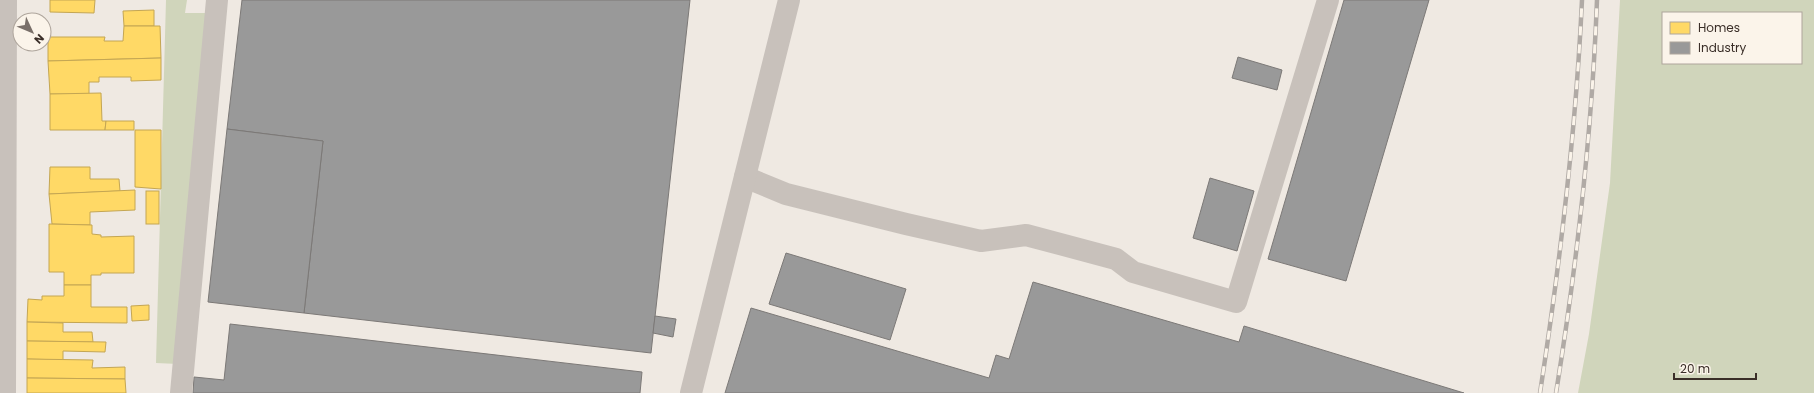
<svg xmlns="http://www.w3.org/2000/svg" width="1814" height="393" font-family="Poppins,sans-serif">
	<rect width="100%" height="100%" fill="#efe9e2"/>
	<g fill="#d0d5bb" fill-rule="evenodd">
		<path d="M166,0H187L185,13H214L178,364L156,363Z"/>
		<path d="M1620,0H1814V393H1578L1589,334L1610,183ZM1663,13H1801V63H1663Z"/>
	</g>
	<g fill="#ffd966" stroke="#c4a653">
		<path d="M50,0H95L94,13L50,12Z"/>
		<path d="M154,10V26H124L123,11Z"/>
		<path d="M124,26H160L161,58L48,61V37H105L104,41H123Z"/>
		<path d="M161,58V80L131,81V77H99V82H89V94H50L48,61Z"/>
		<path d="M101,93L102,121H106L105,130H50V94Z"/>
		<path d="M106,121H134V130H105Z"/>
		<path d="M135,130H161V189L135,187Z"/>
		<path d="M50,167H90V179H119L120,191L49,194Z"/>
		<path d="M135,190V210L90,212V225L52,224L49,194Z"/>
		<rect x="146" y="191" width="13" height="33"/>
		<path d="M49,224L92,225V234L101,235V237L134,236V273H101V275H91V285H64V272H49Z"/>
		<path d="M64,285H91V307H127V323L27,322L28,299L42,300V296H64Z"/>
		<path d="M149,305V320L132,321L131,306Z"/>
		<path d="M27,322L63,323V332H92L93,342L27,341Z"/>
		<path d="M27,341L106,342L105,352L63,351V360L27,359Z"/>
		<path d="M27,359L93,360L92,368L125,367V379L27,378Z"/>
		<path d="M27,378L125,379L126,393H27Z"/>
	</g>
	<g fill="#999" stroke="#7c7977">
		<path d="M242,0H690L651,353L304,313L323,141L227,129Z"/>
		<path d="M1344,0H1429L1346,281L1268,259Z"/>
		<path d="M1238,57L1282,70L1277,90L1232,78Z"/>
		<path d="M227,129L323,141L304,313L208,302Z"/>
		<path d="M1210,178L1254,191L1237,251L1193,238Z"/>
		<path d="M786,253L906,289L890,340L769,304Z"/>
		<path d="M1033,282L1239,342L1244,326L1464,393H725L751,308L989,378L996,355L1009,359Z"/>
		<path d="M655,316L676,319L673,337L653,333Z"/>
		<path d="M230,324L642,372L640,393H193L194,377L224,380Z"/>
	</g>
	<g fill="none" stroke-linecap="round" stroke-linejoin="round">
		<g stroke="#c8c1bb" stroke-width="22">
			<path d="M745,177L786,194L906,224L981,241L1026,235L1116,259L1133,272L1236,302L1328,0"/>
			<path d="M5,393L6,0"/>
			<path d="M181,393L217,0"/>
			<path d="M691,393L789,0"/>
		</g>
		<defs>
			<g id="rail">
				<path d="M1540,393C1560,263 1576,132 1582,0"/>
				<path d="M1556,393C1577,263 1592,132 1597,0"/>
			</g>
		</defs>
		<use href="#rail" stroke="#b0aaa5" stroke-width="4.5"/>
		<use href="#rail" stroke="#fbf4ea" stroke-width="3" stroke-dasharray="9" stroke-linecap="butt"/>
	</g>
	<rect x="1662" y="12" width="140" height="52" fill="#fbf4ea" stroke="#aea59c"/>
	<rect x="1670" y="22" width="20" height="12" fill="#ffd966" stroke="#aea59c"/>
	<text x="1698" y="32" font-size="12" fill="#3a2e28">Homes</text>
	<rect x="1670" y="42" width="20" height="12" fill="#999999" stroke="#aea59c"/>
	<text x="1698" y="52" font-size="12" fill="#3a2e28">Industry</text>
	<g transform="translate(32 32) rotate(134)"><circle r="19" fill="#fbf4ea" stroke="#aea59c"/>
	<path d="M0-3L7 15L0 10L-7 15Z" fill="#796f69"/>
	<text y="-6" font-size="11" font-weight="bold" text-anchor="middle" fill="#3a2e28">N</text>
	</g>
	<path d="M1674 373v6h82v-6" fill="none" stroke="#3a2e28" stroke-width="2"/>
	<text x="1680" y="373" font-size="12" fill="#3a2e28" stroke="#fbf4ea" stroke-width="3" paint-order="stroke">20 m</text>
</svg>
